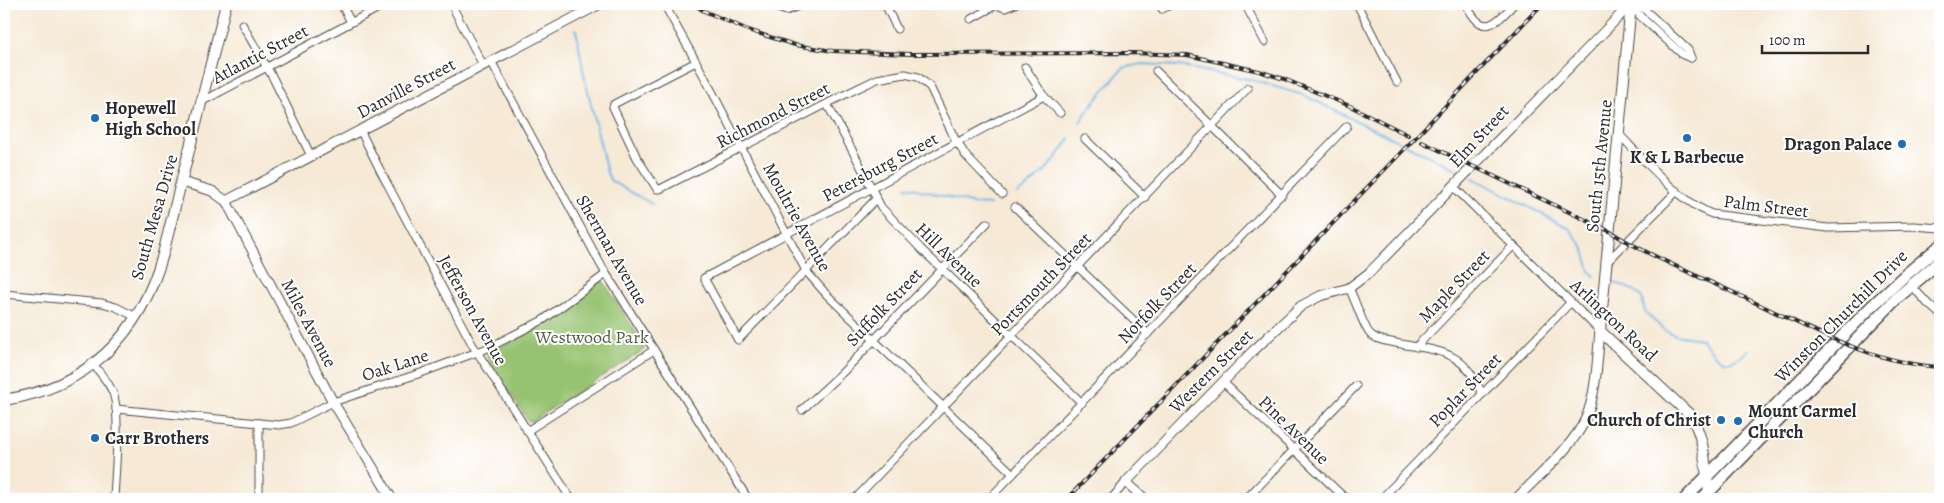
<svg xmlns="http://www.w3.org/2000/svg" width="1944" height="503" font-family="Alegreya,serif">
	<rect width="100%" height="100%" fill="#fff"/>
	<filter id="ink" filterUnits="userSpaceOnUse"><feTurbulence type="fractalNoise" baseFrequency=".02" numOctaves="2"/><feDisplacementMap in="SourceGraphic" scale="10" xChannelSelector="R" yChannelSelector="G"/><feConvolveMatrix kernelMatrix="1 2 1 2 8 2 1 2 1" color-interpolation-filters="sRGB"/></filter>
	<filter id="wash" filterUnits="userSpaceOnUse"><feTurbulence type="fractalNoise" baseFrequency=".0096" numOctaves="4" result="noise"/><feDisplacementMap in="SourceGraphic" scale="20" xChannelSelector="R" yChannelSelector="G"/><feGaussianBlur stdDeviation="1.12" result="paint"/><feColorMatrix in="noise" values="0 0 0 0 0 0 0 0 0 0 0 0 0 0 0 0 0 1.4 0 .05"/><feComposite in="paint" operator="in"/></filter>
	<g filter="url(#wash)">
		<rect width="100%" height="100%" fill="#f6e9d5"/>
		<path fill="#97c371" stroke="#61774e" d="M600,282H604L644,345V350L532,421H528L487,357V353L546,324Z"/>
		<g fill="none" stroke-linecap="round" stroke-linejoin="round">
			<g stroke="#6fb6e7" stroke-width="2">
				<path d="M566,4L568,9"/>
				<path d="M576,29L583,70L607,173L611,181L652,204"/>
				<path d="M1080,122L1091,106L1123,68L1142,64L1179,66L1252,80L1303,95L1458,170"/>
				<path d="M1473,178L1569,228L1583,247L1590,271L1595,277"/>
				<path d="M906,187L913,188L974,204L990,205"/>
				<path d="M1017,194C1040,178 1055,162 1070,138"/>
				<path d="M1611,281L1635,291L1642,298L1645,312L1664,330L1675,335L1701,339C1718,359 1727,373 1749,349"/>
			</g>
		</g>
	</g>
	<g filter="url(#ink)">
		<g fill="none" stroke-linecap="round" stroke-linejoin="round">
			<defs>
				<g id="minor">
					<path d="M341,4L351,22"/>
					<path d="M451,4L483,65"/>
					<path d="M664,4L704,76L806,271L826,294L1013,474"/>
					<path d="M776,4L778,8L786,11L803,4"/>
					<path d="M885,4L897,29"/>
					<path d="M1245,4L1265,42"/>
					<path d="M1357,4L1397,82"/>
					<path d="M1466,4C1482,37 1494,26 1514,4"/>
					<path d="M1632,4L1640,16L1683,55L1691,58"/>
					<path d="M1633,4L1643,8L1688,50L1691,58"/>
					<path d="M1162,9L1172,4"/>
					<path d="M971,19L996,5L1005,8L1015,4"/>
					<path d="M242,24L273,78L311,156"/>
					<path d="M491,61L602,267L748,499"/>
					<path d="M696,62L614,104L613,107L637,158L657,189H660L846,94L877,79L905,74L918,77L930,87L955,139L966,156L1002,194"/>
					<path d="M1025,67L1043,95L1060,113"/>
					<path d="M1156,71L1282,195"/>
					<path d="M201,102L386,4"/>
					<path d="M827,104L858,161L881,207L921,249L1082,403"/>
					<path d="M360,130L380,170L472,344L571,499"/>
					<path d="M1619,134C1644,160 1679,201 1712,214L1828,228L1914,226L1940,228"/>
					<path d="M1085,139L1145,197"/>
					<path d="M1454,187L1600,331"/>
					<path d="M876,199L738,340L704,278L1044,96"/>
					<path d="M1015,207L1148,334"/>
					<path d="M1606,263L1677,191"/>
					<path d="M1910,284L1928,304L1940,314"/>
					<path d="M1349,288C1355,299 1363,326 1370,334C1375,339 1384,341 1391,342C1436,352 1462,346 1482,394"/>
					<path d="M4,294L102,303L116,307L136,317"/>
					<path d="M1416,347L1513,246"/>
					<path d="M93,364C100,373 109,382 113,393C121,415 115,474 114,499"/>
					<path d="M1223,382L1346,499"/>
					<path d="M116,409L259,423L279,425L291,423L333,402L421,373L488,348L543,320L606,274"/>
					<path d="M802,410L843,372L987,223"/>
					<path d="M527,431L654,350"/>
					<path d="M259,499V423"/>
					<path d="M855,499L1248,88"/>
					<path d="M989,499L1347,126"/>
					<path d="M1111,499L1126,482"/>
					<path d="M1246,499L1356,386"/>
					<path d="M1381,499L1571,302"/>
				</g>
				<g id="tertiary">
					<path d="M182,182L212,191L226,201L333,402L392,499"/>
					<path d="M226,201L600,4"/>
					<path d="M1145,499L1126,482L1252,352L1301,306L1320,296L1349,288L1369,273L1631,4"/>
					<path d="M1516,499C1537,477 1574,446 1586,418C1597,391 1597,359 1600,331"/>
				</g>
				<g id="secondary">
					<path d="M1631,4L1600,331L1690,415C1705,437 1705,467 1709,492"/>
					<path d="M4,400C88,387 140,335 163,254L226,4"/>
				</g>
				<g id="trunk">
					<path d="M1685,499L1871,307L1903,277L1940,246"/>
					<path d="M1702,499L1897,298L1940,261"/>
				</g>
			</defs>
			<use href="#minor" stroke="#494844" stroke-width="9"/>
			<use href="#tertiary" stroke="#494844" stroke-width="11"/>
			<use href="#secondary" stroke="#494844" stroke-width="12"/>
			<use href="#trunk" stroke="#494844" stroke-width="14"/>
			<use href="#minor" stroke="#fff" stroke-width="7"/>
			<use href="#tertiary" stroke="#fff" stroke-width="9"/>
			<use href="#secondary" stroke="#fff" stroke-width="10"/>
			<use href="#trunk" stroke="#fff" stroke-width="11"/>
			<defs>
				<g id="rail">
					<path d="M694,4L704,11L748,30L795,45L833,51L910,54L1132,53L1187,55L1259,71L1284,79L1350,106L1408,135"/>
					<path d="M1422,142L1609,231C1651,257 1698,276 1743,297C1806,326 1870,363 1940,367"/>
					<path d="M1067,499L1415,138L1542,4"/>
				</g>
			</defs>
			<use href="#rail" stroke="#2b2b2b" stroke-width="4"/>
			<use href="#rail" stroke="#fff" stroke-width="2" stroke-dasharray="5.5" stroke-linecap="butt"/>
		</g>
	</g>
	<g fill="#1f6fb2" stroke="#fff" stroke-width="2">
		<circle cx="95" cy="118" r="5"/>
		<circle cx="1687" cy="138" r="5"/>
		<circle cx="1902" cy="144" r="5"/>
		<circle cx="1721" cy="420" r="5"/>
		<circle cx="1738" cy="421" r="5"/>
		<circle cx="95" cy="438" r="5"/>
	</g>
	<g text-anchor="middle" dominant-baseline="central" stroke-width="4" stroke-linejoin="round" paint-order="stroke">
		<g font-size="18" fill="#2b2b2b" stroke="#fff">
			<text transform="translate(260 54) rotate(-28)">Atlantic Street</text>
			<text transform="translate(406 88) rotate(-28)">Danville Street</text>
			<text transform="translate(773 115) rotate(-27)">Richmond Street</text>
			<text transform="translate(1479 136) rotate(-47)">Elm Street</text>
			<text transform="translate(1599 166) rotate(-84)">South 15th Avenue</text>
			<text transform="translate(880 167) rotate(-28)">Petersburg Street</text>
			<text transform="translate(1766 206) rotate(7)">Palm Street</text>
			<text transform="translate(154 217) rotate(-74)">South Mesa Drive</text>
			<text transform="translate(797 217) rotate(61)">Moultrie Avenue</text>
			<text transform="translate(612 250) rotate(60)">Sherman Avenue</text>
			<text transform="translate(949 255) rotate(44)">Hill Avenue</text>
			<text transform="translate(1041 284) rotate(-46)">Portsmouth Street</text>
			<text transform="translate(1454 286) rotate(-46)">Maple Street</text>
			<text transform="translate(1157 303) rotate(-46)">Norfolk Street</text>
			<text transform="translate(884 307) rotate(-46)">Suffolk Street</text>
			<text transform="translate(473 310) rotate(61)">Jefferson Avenue</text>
			<text transform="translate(1841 316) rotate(-45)">Winston Churchill Drive</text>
			<text transform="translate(1614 320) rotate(43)">Arlington Road</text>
			<text transform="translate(309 323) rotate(62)">Miles Avenue</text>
			<text transform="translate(395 365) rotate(-18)">Oak Lane</text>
			<text transform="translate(1211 371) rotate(-45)">Western Street</text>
			<text transform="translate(1465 390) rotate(-46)">Poplar Street</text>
			<text transform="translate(1294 430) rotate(44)">Pine Avenue</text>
		</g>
		<g font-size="18" font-weight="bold" fill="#2b2b2b" stroke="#fff" text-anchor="start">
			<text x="105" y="108">Hopewell<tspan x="105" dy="21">High School</tspan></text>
			<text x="1892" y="144" text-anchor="end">Dragon Palace</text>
			<text x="1687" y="157" text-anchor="middle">K &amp; L Barbecue</text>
			<text x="1748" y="411">Mount Carmel<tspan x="1748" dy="21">Church</tspan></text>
			<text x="1711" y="420" text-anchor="end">Church of Christ</text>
			<text x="105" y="438">Carr Brothers</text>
		</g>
		<g font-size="18" fill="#516044" stroke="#fff">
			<text x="592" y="337">Westwood Park</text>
		</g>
	</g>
	<rect width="1944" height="503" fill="none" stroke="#fff" stroke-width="20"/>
	<path d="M1762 45v8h106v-8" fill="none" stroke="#2b2b2b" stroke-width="2.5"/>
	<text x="1769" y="45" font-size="15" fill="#2b2b2b" stroke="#ffffff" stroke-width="4" paint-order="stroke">100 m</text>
</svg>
